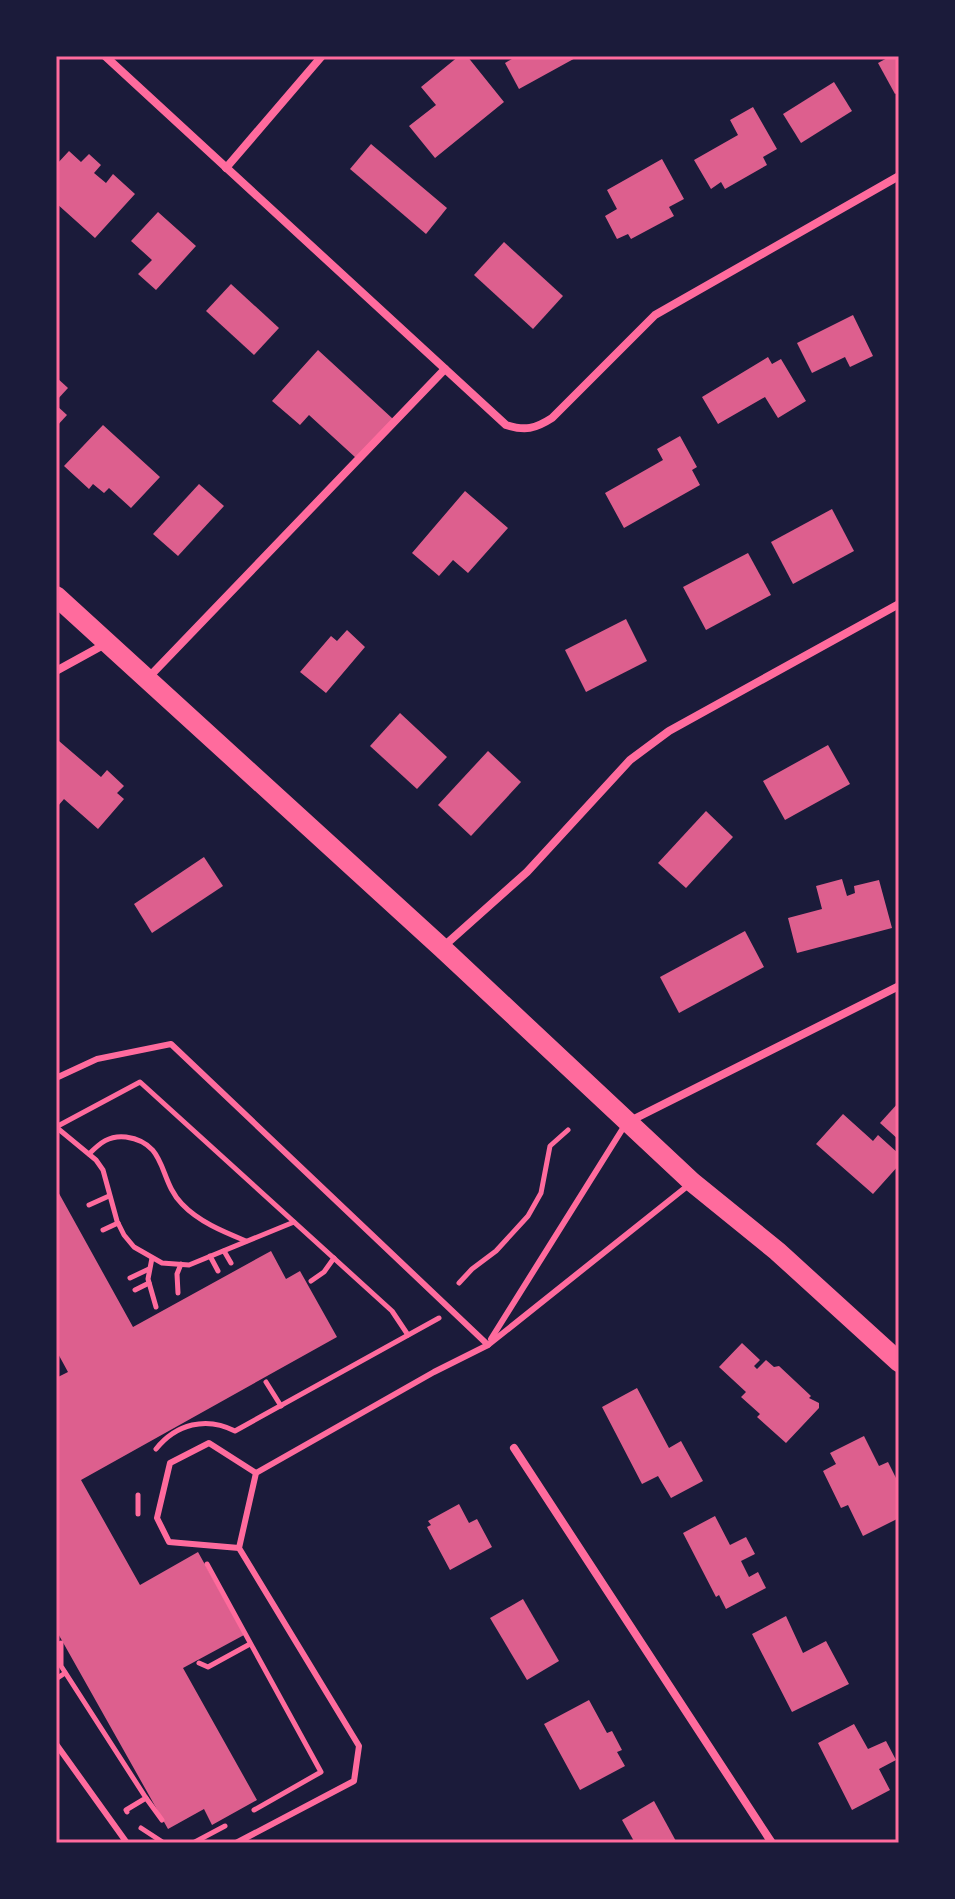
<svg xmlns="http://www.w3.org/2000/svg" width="955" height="1899" font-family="'Golos Text',sans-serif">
	<rect width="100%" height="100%" fill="#1b1b3a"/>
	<g fill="#dd5f8e">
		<path d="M459,56H467L504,102L435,158L409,126L436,105L421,87Z"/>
		<path d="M517,56H579L519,89L505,63Z"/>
		<path d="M891,56H899V92L895,94L878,63Z"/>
		<path d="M834,82L852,111L801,143L783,114Z"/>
		<path d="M753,107L777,149L763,157L767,165L725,189L721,182L711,189L694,160L738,135L730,120Z"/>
		<path d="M371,144L447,208L426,234L350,169Z"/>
		<path d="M69,151L81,162L89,154L101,165L94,173L106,183L113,174L135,194L95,238L56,203V165Z"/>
		<path d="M662,159L684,199L669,207L674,216L631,239L628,234L617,239L605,216L617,209L607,190Z"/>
		<path d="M158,212L196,246L156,290L138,274L152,260L131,241Z"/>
		<path d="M504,242L563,296L533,329L474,275Z"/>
		<path d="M231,284L279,328L254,355L206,311Z"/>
		<path d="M853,315L873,356L850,367L845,357L812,373L797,343Z"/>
		<path d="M318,350L393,419L356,458L309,415L300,425L272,401Z"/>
		<path d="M768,357L772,364L781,359L806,401L778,418L765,397L718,424L702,397Z"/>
		<path d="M56,377L68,388L56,401Z"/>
		<path d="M56,405L67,415L56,427Z"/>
		<path d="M103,425L160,477L131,508L109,488L104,493L93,484L89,489L64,466Z"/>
		<path d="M680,436L697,467L692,470L700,485L624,528L605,493L663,460L657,449Z"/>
		<path d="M199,484L224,506L178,556L153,534Z"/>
		<path d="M465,491L508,528L468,573L453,560L439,576L412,553Z"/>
		<path d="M832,509L854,551L793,584L771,542Z"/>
		<path d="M748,553L771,595L706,630L683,587Z"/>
		<path d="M626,619L647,661L586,692L565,650Z"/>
		<path d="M347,630L365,647L326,693L300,672L331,636L337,641Z"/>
		<path d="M400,713L447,757L417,789L370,746Z"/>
		<path d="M59,741L101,777L107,770L124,786L117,793L124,799L98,829L64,799L58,806L56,804V744Z"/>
		<path d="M828,745L850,784L785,820L763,781Z"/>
		<path d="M488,751L521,782L471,836L438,805Z"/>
		<path d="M706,811L733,837L686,888L658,863Z"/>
		<path d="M204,857L223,886L152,933L134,904Z"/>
		<path d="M842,879L847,896L855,893L854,886L879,880L892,928L797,953L788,918L822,909L816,886Z"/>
		<path d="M745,931L764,967L679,1013L660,977Z"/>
		<path d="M899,1102V1140L880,1123Z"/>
		<path d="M843,1114L873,1141L878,1135L899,1154V1165L873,1194L816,1144Z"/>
		<path d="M56,1188L133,1327L271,1251L286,1279L300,1271L337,1337L81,1480L140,1585L198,1552L244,1635L183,1668L257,1800L212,1825L204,1809L168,1829L56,1630V1378L68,1372L56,1350Z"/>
		<path d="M742,1343L760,1360L754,1366L757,1369L766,1360L774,1367L779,1366L811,1396L809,1398L819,1403V1408L786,1443L757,1417L760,1414L741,1397L746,1392L719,1367Z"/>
		<path d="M637,1388L669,1448L681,1441L703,1481L671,1498L658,1476L642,1484L602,1407Z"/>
		<path d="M864,1436L879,1466L888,1462L899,1484V1490L896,1491L899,1497V1518L863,1536L848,1505L841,1508L823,1471L836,1464L830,1453Z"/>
		<path d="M459,1504L469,1523L477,1519L492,1547L450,1570L427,1527L431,1525L428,1521Z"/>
		<path d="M715,1516L730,1545L746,1537L755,1554L741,1561L749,1577L758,1572L766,1588L726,1609L719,1595L716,1597L683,1533Z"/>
		<path d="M523,1599L559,1661L527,1680L490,1618Z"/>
		<path d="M786,1616L803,1653L826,1641L849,1684L792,1712L752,1634Z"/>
		<path d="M589,1700L607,1733L612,1731L622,1750L617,1752L625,1766L580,1790L544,1724Z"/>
		<path d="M854,1724L868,1749L886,1741L896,1760L879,1769L890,1790L852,1810L818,1743Z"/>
		<path d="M654,1801L677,1843H635L622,1820Z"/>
	</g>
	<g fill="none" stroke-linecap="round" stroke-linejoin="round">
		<g stroke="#ff6b9d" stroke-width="5">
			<path d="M56,1127L140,1082L392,1311L408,1335"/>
			<path d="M56,1127L96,1160L103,1170L117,1221L124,1235L134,1247L162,1263L189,1265L294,1222"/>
			<path d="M89,1154C100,1143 109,1135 126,1137C168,1143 158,1180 182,1204C199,1222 224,1232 246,1241"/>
			<path d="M89,1205L109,1196"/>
			<path d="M103,1230L118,1223"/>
			<path d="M224,1251L231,1263"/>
			<path d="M210,1256L218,1271"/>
			<path d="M152,1258L148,1279L156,1307"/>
			<path d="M130,1278L149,1269"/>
			<path d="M311,1281L324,1272L334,1258"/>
			<path d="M459,1283L472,1269L496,1251L528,1216L541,1193L550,1146L568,1130"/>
			<path d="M135,1290L149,1283"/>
			<path d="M178,1293L177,1274L181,1264"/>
			<path d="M266,1382L281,1406"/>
			<path d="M156,1449C176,1424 206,1416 235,1431L439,1318"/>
			<path d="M138,1514V1495"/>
			<path d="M207,1564L321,1772L254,1810"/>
			<path d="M61,1643V1666L146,1798L126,1810L127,1812"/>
			<path d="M199,1663L208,1667L250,1644"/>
			<path d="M56,1679L65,1673"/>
			<path d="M146,1798L162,1820"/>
			<path d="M141,1828L164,1843"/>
			<path d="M193,1843L225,1826"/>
		</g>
		<g stroke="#ff6b9d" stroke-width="6">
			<path d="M56,1078L97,1059L171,1044L488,1345"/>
			<path d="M491,1339L625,1125"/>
			<path d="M239,1548L169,1542L157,1518L170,1463L209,1443L256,1473"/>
			<path d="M56,1744L127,1843"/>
			<path d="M236,1843L354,1781L359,1746L239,1548L256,1473L434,1372L488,1345L690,1184"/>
		</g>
		<g stroke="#ff6b9d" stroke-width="8">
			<path d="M105,56L506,425C525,431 535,429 552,418L655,315L899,176"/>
			<path d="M226,168L322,56"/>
			<path d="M56,671L107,643"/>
			<path d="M149,677L445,369"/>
			<path d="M444,946L527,872L630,760L669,731L899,604"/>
			<path d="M628,1122L899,986"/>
			<path d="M514,1448L772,1843"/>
		</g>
		<path stroke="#ff6b9d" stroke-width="20" d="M56,596L442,948L692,1182L777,1251L899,1362"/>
	</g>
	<rect width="955" height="1899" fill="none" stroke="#1b1b3a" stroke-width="116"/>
	<rect x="58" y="58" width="839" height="1783" fill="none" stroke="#ff6b9d" stroke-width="3"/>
</svg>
